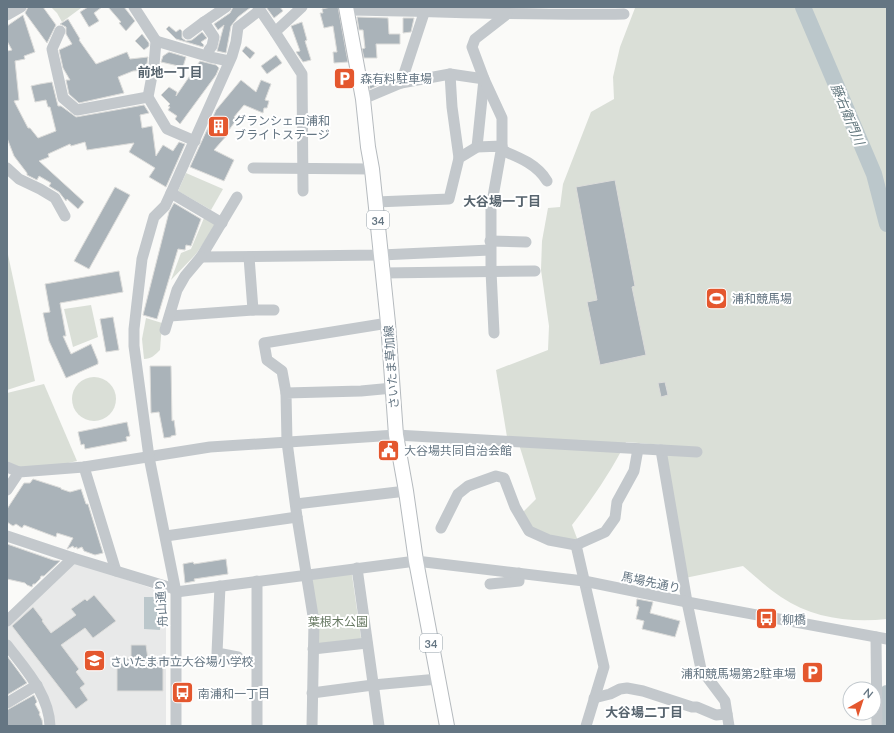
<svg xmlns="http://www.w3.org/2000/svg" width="894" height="733" font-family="Lato,'Noto Sans JP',sans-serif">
	<rect width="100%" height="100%" fill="#fafaf8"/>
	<path fill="#e8e9e9" d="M77,563L166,593V726H52L41,682L7,640V626L73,564Z"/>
	<g fill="#dadfd7">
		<path d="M51,7H81V8L62,22L57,13Z"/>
		<path d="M643,7H887V619C850,623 812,618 781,597C767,588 755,576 743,566L685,578L663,445L626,442C610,473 593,498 572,525L578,541L554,537L533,529L522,513L536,499L517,438L507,437L496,370L548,350L549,326L541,270L542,241L548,208L560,207L563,184L591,112L614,99L613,77L620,47L635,8Z"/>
		<path d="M186,173L223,189L211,210L178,191Z"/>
		<path d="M204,218L216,225L196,254L171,280L181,253L191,249Z"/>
		<path d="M7,250L35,381L7,390Z"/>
		<path d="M91,305L98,337L73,347L64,309Z"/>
		<path d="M146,318L162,323L160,350C155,355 151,359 144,359L142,339Z"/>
		<circle cx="94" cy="399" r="22"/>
		<path d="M44,384L77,461L42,469L20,467L7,462V393Z"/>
		<path d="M349,573L352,575L361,638L360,640L319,645L312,581L315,577Z"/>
	</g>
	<path fill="#bbc7cb" d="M144,597H161L160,630L144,629Z"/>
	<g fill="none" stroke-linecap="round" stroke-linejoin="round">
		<g stroke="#bbc7cb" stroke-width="16">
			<path d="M803,7L874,174L887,224"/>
			<path d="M887,726V693"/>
		</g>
	</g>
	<g fill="#aab3b9" stroke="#dcdcda">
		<path d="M28,7H43L56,25L47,43L25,13Z"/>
		<path d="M88,7H102L94,13L99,21L89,27L80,12Z"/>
		<path d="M108,7H124L135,21L126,31L119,23L121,22Z"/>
		<path d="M233,7H251L238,17L231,26L226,53L217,51L224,25L218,30L214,24L230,13Z"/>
		<path d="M266,7H280L283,11L274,18Z"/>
		<path d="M331,7H338L348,62L334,63L333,52H337L333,26L324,28L320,13H323L322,9Z"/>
		<path d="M23,15L35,52L24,56L25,59L15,61L19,100L14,101L28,128H30L38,138L56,131L50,107H48L46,100L35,102L31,86L40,84L52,82L58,106H61L76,117L144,105L149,113L140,115L142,128L152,126L156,156L163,145L173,151L179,142L185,144L166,187L149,177L155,168L129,152L134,143L87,150L85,142L71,146L70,144L48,154L49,157L39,161L84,202L78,209L67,199L66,201L59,192L49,186L51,183L39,176L37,180L27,175V173L14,156L7,138V51L12,50L7,41V26Z"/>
		<path d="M357,17L388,18L389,34H400V44H376L377,58H364L362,49L365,48L363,30H359Z"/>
		<path d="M403,18H414L411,32L403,33Z"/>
		<path d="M68,19L80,39L79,40L96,64L127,52L130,59L148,57L146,70L133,71L118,77L124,93L79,103L69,94L66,80H70L63,68L59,50L72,44L66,34V27L60,24Z"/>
		<path d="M302,22L307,40L305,41L311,60L303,62L296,52L300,51L291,26Z"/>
		<path d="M169,26L176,32L180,29L182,31V38L186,41L192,40L202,32L207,38L201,42L204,45L203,47L176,39L166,29Z"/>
		<path d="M142,34L149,43V46L144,50L135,41Z"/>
		<path d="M246,46L255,53L250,59L242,51Z"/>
		<path d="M169,52L186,57L183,67L161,62L163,56Z"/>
		<path d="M276,55L282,63L267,74L261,66Z"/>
		<path d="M200,61L216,65L219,68L216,75L180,124L175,119L177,116L168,110L170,107L168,106L170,104L161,95L169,87L177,92L176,96Z"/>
		<path d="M384,72L385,82L370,89L367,75Z"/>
		<path d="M241,80L256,92L261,80L271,84L265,100L269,101L267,108H264L263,113L244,105L234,117L237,119L226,134H228L214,150L234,160L224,181L190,167L216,110Z"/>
		<path d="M615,180L635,286L632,287L646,355L600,365L587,302L597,300L576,187Z"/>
		<path d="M115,187L130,195L89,269L74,261Z"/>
		<path d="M174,203L201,219L191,246L186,245L185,250L178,249L157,319L143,315L169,212Z"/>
		<path d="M119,271L123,292L60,303L66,336H63L71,354L91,344L98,361V364L66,378L49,341L43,313L50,312L45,284Z"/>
		<path d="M113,317L119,350L106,352L100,319Z"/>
		<path d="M150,366H171L172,421L174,420L176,435L171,436V437L164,438L159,412L151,413Z"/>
		<path d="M665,382L668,395L661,397L658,383Z"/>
		<path d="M127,422L130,436L126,437L127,441L85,449L84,444L81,445L78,432Z"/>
		<path d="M389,445L391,454H382L381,446Z"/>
		<path d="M33,479L61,488V489L70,492L81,489L86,504H88L103,553L95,555L84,551L82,547L77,549V547L74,548L73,546L67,549L73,538L57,533L56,537L24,525L22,528L16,524L13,526L7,522V509L24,483H30Z"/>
		<path d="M7,544L53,560L60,561L44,576H41L40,579L35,584H33L32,587L27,585L25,583L7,579Z"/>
		<path d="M226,559L228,574L194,579L195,581L185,583L183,564L193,562L194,564Z"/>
		<path d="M94,595L116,621L93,638L85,628L61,645L79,669L76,672L85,684L80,688L88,700L76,709L12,626L33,607L43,620L42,621L51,633L76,615L71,609L85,599L87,601Z"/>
		<path d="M637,599L653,602L650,613L680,621L675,637L642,629L644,621L636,619L639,607L636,606Z"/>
		<path d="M131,645H146L148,659H156V663L163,662V691H117V663L127,662V658L131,659Z"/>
		<path d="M7,656L27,683L7,695Z"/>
		<path d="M34,695L37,702L35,704L40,713L39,714L42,720L43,726H7V710Z"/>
	</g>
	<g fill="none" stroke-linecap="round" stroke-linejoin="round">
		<defs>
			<path id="major" d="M346,7L363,99L368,147L372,169L388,323L396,435L406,491L416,561L447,726"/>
		</defs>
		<use href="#major" stroke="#b5babe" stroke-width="16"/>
		<g stroke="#c3c8cc" stroke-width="11">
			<path d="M134,7L156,41L154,65L148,97L167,129L195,141"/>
			<path d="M258,7L275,32L302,7"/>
			<path d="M347,10C439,11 532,16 624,14"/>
			<path d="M7,15L21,7"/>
			<path d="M60,31L52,49L63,98L77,110L148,97"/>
			<path d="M275,32L302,74L303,191"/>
			<path d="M188,34L204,22"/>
			<path d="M156,41L210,57L229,61"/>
			<path d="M209,50L212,46L214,37L204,22L226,7"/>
			<path d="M450,74L452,107L459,158"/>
			<path d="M401,83L450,74L484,79L477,147"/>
			<path d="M363,99L401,83L426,7"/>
			<path d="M502,146V118L484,79L472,47L475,39L507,14"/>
			<path d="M501,150C518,157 537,164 547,181"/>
			<path d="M7,168L19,179L40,189L55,198L65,216"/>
			<path d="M253,168L372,169"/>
			<path d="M171,193L222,223"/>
			<path d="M237,197L201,257L381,255L490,250"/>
			<path d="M376,202L449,199L459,158L477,147L502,146L491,208V271L494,333"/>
			<path d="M490,241L526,242"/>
			<path d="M249,257L253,310"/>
			<path d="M383,273L535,271"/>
			<path d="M170,316L253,310H274"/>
			<path d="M165,330L177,290L185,276L201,257"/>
			<path d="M286,393L282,371L267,360L264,343L388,323"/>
			<path d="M661,450L687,602L701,669L725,701L729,726"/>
			<path d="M7,467L19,472"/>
			<path d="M84,467L116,571"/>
			<path d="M7,490L19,472L84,467L210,447L396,435L697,452"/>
			<path d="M296,504L406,491"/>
			<path d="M441,528L458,494L468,486L496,476L504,478L515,507L529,531L549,540L576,545L605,532L615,518L617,502L634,471L638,449"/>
			<path d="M7,536L73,558L175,589"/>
			<path d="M166,536L297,517"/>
			<path d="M576,545L604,667L586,726"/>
			<path d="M357,568L379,726"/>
			<path d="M490,584L519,581V573"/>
			<path d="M220,586L217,653L238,657"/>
			<path d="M176,592L416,561L584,581L687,602L887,639"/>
			<path d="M7,621L73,558"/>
			<path d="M876,637L877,726"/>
			<path d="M7,645C25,669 49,694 50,726"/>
			<path d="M313,649L367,643"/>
			<path d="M312,693L373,685L438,679"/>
			<path d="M594,698L610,694L620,689L627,688L643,691L692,707H697L716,715L727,714"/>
			<path d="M7,703L37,685"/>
			<path d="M176,726V592L149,457L134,346V329L142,259L154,217L165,206L171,193L232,56L236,42L238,27L260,10"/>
			<path d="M257,726V581"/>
			<path d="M312,726L314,622L297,517L287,442L286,393L361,391L393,388"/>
		</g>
		<use href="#major" stroke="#fff" stroke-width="14"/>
	</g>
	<defs>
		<symbol id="parking-square" viewBox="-11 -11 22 22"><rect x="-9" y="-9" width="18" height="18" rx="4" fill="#e4572e" stroke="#fff"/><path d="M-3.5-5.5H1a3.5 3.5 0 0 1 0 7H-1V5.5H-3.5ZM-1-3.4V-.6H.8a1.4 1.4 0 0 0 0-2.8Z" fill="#fff"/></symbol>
		<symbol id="building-square" viewBox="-11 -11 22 22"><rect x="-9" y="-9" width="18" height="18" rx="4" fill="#e4572e" stroke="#fff"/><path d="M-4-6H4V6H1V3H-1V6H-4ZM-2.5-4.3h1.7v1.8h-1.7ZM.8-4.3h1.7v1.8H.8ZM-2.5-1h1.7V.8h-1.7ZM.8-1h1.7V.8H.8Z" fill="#fff"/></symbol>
		<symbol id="stadium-square" viewBox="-11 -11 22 22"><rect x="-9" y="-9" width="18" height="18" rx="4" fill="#e4572e" stroke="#fff"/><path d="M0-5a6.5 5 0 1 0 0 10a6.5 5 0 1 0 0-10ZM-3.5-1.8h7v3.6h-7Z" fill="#fff"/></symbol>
		<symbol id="civic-square" viewBox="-11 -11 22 22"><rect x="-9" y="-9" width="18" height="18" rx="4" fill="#e4572e" stroke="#fff"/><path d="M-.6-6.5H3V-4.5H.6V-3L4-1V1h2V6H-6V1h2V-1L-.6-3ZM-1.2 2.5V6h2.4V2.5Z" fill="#fff"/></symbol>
		<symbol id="bus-square" viewBox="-11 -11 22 22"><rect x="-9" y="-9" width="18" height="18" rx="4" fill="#e4572e" stroke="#fff"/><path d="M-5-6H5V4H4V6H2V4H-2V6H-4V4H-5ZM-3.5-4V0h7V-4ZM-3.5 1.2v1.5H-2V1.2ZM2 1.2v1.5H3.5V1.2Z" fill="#fff"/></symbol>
		<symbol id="school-square" viewBox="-11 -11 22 22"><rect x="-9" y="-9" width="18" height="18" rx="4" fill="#e4572e" stroke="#fff"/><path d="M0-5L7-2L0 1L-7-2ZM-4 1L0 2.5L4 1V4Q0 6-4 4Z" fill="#fff"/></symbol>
	</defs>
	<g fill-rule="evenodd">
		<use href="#parking-square" x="332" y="66" width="25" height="25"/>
		<use href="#building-square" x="206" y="114" width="25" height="25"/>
		<use href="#stadium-square" x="704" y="286" width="25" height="25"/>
		<use href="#civic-square" x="376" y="438" width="25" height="25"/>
		<use href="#bus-square" x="754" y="606" width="25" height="25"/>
		<use href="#school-square" x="82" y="648" width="25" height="25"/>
		<use href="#parking-square" x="800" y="660" width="25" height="25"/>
		<use href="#bus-square" x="170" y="680" width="25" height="25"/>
	</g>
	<g text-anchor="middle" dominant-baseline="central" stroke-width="4" stroke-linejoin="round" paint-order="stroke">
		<g fill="#fff" stroke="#939fa8" stroke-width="1">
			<rect x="367" y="211" width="22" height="18" rx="3"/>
			<rect x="420" y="634" width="22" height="18" rx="3"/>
		</g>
		<g font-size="11" font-weight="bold" fill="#657683">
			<text x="378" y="220">34</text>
			<text x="431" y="643">34</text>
		</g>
		<g font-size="12" fill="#657683" stroke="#fff" text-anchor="start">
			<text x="360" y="78">森有料駐車場</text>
			<text x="234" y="120">グランシェロ浦和<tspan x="234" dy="14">ブライトステージ</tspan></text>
			<text x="732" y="298">浦和競馬場</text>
			<text x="404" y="450">大谷場共同自治会館</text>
			<text x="782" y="619">柳橋</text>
			<text x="110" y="661">さいたま市立大谷場小学校</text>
			<text x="796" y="673" text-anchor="end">浦和競馬場第2駐車場</text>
			<text x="198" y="693">南浦和一丁目</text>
		</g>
		<g font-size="12" fill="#657683" stroke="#fff">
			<text transform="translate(391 367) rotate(-94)">さいたま草加線</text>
			<text transform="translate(651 582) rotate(12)">馬場先通り</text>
			<text transform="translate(161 603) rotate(-94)">舟山通り</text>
		</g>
		<g font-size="12" fill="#687a64" stroke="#fff">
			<text x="338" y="621">葉根木公園</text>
		</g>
		<g font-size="13" font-weight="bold" fill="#57646e" stroke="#fff">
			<text x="170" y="72">前地一丁目</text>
			<text x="502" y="201">大谷場一丁目</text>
			<text x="644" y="712">大谷場二丁目</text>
		</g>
		<g font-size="13" font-style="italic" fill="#60757c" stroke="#fff">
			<text transform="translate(848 114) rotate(67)">藤右衛門川</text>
		</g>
	</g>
	<rect width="894" height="733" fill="none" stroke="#657683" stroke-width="16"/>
	<g transform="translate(862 701) rotate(39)"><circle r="19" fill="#ffffff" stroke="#c1c8cd"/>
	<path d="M0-3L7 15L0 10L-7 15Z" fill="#e4572e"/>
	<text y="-6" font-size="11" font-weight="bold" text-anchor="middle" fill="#657683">N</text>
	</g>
</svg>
